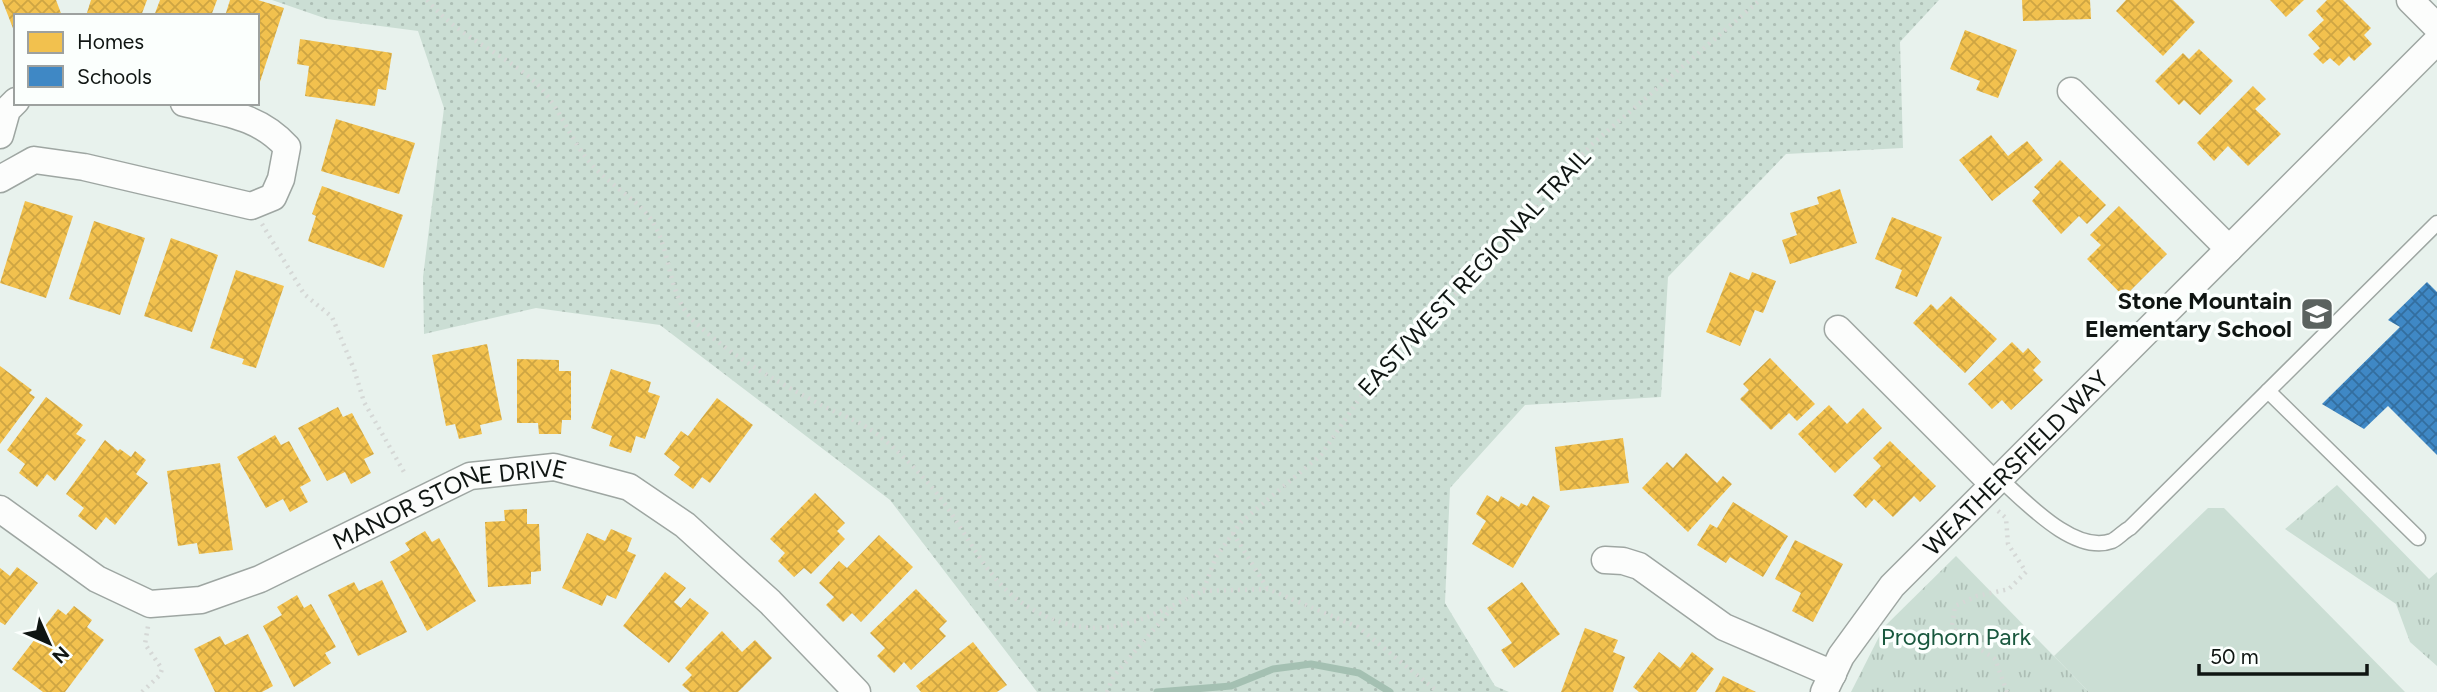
<svg xmlns="http://www.w3.org/2000/svg" width="2437" height="692" font-family="Figtree,sans-serif">
	<defs>
		<pattern id="grass-dots" width="8" height="8" patternUnits="userSpaceOnUse" patternTransform="scale(1.75)"><rect width="8" height="8" fill="#cbded4"/><path d="M2 2h.1M6 6h.1" fill="none" stroke="#adbeb5" stroke-width="1.8" stroke-linecap="round"/></pattern>
		<pattern id="park-tufts" width="24" height="20" patternUnits="userSpaceOnUse" patternTransform="scale(1.75)"><rect width="24" height="20" fill="#cbded4"/><path d="M3 7l-1-3M5 7V3M7 7l1-3M15 17l-1-3M17 17v-4M19 17l1-3" fill="none" stroke="#adbeb5"/></pattern>
		<pattern id="homes-cross-hatch" width="8" height="8" patternUnits="userSpaceOnUse" patternTransform="scale(1.75)"><rect width="8" height="8" fill="#f2c14e"/><path d="M0 0l8 8M0 8l8-8" fill="none" stroke="#cea543"/></pattern>
		<pattern id="schools-cross-hatch" width="8" height="8" patternUnits="userSpaceOnUse" patternTransform="scale(1.75)"><rect width="8" height="8" fill="#3f88c5"/><path d="M0 0l8 8M0 8l8-8" fill="none" stroke="#336e9f"/></pattern>
	</defs>
	<rect width="100%" height="100%" fill="#e8f2ed"/>
	<path fill="url(#grass-dots)" d="M272,0H1939L1900,42L1903,148L1786,154L1668,277L1661,397L1525,405L1450,488L1445,603L1495,686L1509,692H1037L890,500L660,325L536,308L424,334L423,277L444,108L418,31L327,19Z"/>
	<g fill="url(#park-tufts)">
		<path d="M2337,485L2429,579L2437,572V666L2410,642L2396,604L2285,529Z"/>
		<path d="M1956,556L2089,692H1851L1884,627Z"/>
	</g>
	<path fill="#cbded4" d="M2208,508H2224L2405,692H2089L2054,656Z"/>
	<g fill="url(#homes-cross-hatch)">
		<path d="M2,0H56L62,16H16V36Z"/>
		<path d="M91,0H147L141,16H86Z"/>
		<path d="M160,0H217L211,16H154Z"/>
		<path d="M230,0H258L284,8L258,88L257,16H225Z"/>
		<path d="M2022,0H2090L2091,19L2023,21Z"/>
		<path d="M2126,0H2173L2195,22L2163,56L2116,11Z"/>
		<path d="M2270,0H2304L2286,17Z"/>
		<path d="M2327,0H2343L2371,28L2364,35L2372,44L2354,61L2349,56L2339,66L2330,58L2323,64L2313,54L2320,48L2308,35L2324,20L2316,11Z"/>
		<path d="M1965,30L2017,50L1998,98L1976,90L1980,81L1950,69Z"/>
		<path d="M300,39L392,53L386,90L378,89L375,106L305,96L309,66L297,64Z"/>
		<path d="M2199,49L2233,81L2200,115L2184,100L2179,105L2155,81L2183,53L2189,59Z"/>
		<path d="M2253,86L2266,99L2255,109L2281,134L2248,166L2228,146L2214,161L2197,143Z"/>
		<path d="M336,119L415,143L399,194L321,171Z"/>
		<path d="M1991,135L2008,156L2027,141L2043,160L1992,201L1959,160Z"/>
		<path d="M2060,160L2106,205L2087,224L2079,216L2061,234L2032,201L2040,192L2034,187Z"/>
		<path d="M322,186L403,215L384,268L308,241L316,216L312,214Z"/>
		<path d="M1840,189L1857,243L1790,264L1782,240L1797,235L1790,213L1819,204L1817,197Z"/>
		<path d="M25,201L73,216L46,298L0,283Z"/>
		<path d="M2119,206L2167,254L2124,297L2087,259L2101,245L2090,235Z"/>
		<path d="M1892,217L1942,237L1917,297L1895,288L1902,270L1875,259Z"/>
		<path d="M94,221L145,238L120,315L69,299Z"/>
		<path d="M171,238L218,255L192,332L144,316Z"/>
		<path d="M236,270L284,286L256,368L242,364L244,359L210,348Z"/>
		<path d="M1730,272L1749,280L1752,272L1776,281L1763,313L1755,310L1740,346L1706,332Z"/>
		<path d="M1951,296L1997,339L1965,373L1913,323L1931,304L1937,310Z"/>
		<path d="M2012,342L2023,353L2028,348L2041,362L2033,370L2043,380L2011,410L2002,400L1992,409L1968,384Z"/>
		<path d="M487,344L502,420L480,425L482,434L459,439L455,424L446,426L432,355Z"/>
		<path d="M1770,358L1815,404L1797,421L1789,413L1771,430L1740,399L1749,390L1743,384Z"/>
		<path d="M517,359L559,360V371H571V420H562L561,434H539L538,423H517Z"/>
		<path d="M0,366L32,390L29,393L35,397L0,444Z"/>
		<path d="M611,369L651,382L648,392L660,396L645,439L636,436L631,453L609,446L612,436L591,428Z"/>
		<path d="M46,397L83,425L76,434L86,440L55,481L47,474L37,487L19,473L25,464L7,450Z"/>
		<path d="M717,398L753,425L710,483L702,477L693,489L674,475L680,467L664,454L681,431L688,436Z"/>
		<path d="M1829,405L1847,424L1863,408L1882,428L1835,473L1798,434Z"/>
		<path d="M338,407L343,417L352,413L374,454L364,459L371,473L351,484L345,472L327,481L298,428Z"/>
		<path d="M275,435L281,445L289,441L311,481L300,487L308,502L290,512L283,499L266,508L237,457Z"/>
		<path d="M1623,438L1629,483L1560,491L1555,447Z"/>
		<path d="M105,440L118,451L120,449L131,457L135,451L146,460L136,474L148,483L115,525L106,517L96,530L78,516L84,508L66,494Z"/>
		<path d="M1890,441L1936,486L1920,502L1914,496L1893,517L1874,499L1866,508L1853,495L1881,466L1873,458Z"/>
		<path d="M1686,453L1717,483L1723,476L1732,484L1688,532L1642,488L1667,462L1673,468Z"/>
		<path d="M220,463L233,550L199,554L197,543L178,546L167,471Z"/>
		<path d="M815,493L845,523L837,531L845,539L811,574L804,568L794,577L778,561L785,553L770,539Z"/>
		<path d="M1487,495L1498,502L1501,496L1519,507L1521,503L1527,506L1533,496L1550,506L1513,568L1472,544L1486,521L1476,514Z"/>
		<path d="M1733,502L1788,536L1763,577L1730,557L1726,563L1697,545L1710,524L1717,528Z"/>
		<path d="M527,509V524H539L541,571L531,572V584L488,587L485,522L505,521L504,510Z"/>
		<path d="M611,529L632,538L627,551L636,555L616,599L607,595L602,606L562,588L587,533L605,541Z"/>
		<path d="M425,531L432,542L439,538L476,601L427,631L390,562L410,550L405,543Z"/>
		<path d="M879,535L913,567L861,622L852,613L843,622L826,605L834,597L819,583L839,561L847,568Z"/>
		<path d="M1795,540L1843,564L1813,622L1792,611L1801,593L1775,579Z"/>
		<path d="M17,567L38,583L5,625L0,622V568L10,576Z"/>
		<path d="M665,572L686,588L674,602L681,608L690,598L709,613L669,663L623,626Z"/>
		<path d="M382,580L407,632L358,656L328,595L354,582L359,591Z"/>
		<path d="M1522,582L1560,634L1514,668L1501,650L1512,643L1487,608Z"/>
		<path d="M916,589L947,621L939,629L946,636L911,670L904,662L894,673L877,656L885,648L870,633Z"/>
		<path d="M297,595L304,608L311,604L336,647L325,653L331,663L294,687L263,626L282,615L277,607Z"/>
		<path d="M74,606L92,620L87,627L104,640L65,692H43L12,669L58,609L66,615Z"/>
		<path d="M1585,628L1618,640L1613,652L1625,657L1613,692H1561Z"/>
		<path d="M722,631L742,652L755,640L772,658L738,692H690L682,685L692,675L685,668Z"/>
		<path d="M248,634L273,686L262,692H215L194,649L220,636L225,645Z"/>
		<path d="M973,642L1007,685L997,692H921L916,686Z"/>
		<path d="M1659,652L1680,668L1692,652L1714,669L1696,692H1639L1633,687Z"/>
		<path d="M1723,676L1756,692H1715Z"/>
	</g>
	<path fill="url(#schools-cross-hatch)" d="M2427,282L2437,292V455L2388,406L2364,429L2322,404L2400,327L2388,320Z"/>
	<g fill="none" stroke-linecap="round" stroke-linejoin="round">
		<path stroke="#a4c0b2" stroke-width="7" d="M1157,692L1231,686L1273,669L1311,664L1359,673L1390,692"/>
		<defs>
			<g id="lane">
				<path d="M2268,391L2418,538"/>
				<path d="M1999,478C2025,501 2074,555 2112,541C2118,538 2124,531 2130,528L2437,223"/>
			</g>
			<g id="street">
				<path d="M2410,0L2437,27"/>
				<path d="M2071,91L2229,249"/>
				<path d="M0,135L7,110L16,101"/>
				<path d="M0,179L34,160L84,167L251,206L273,197L281,179L287,147C258,115 224,113 184,103"/>
				<path d="M1838,329L1993,484"/>
				<path id="s1" d="M0,509L97,579L150,604L201,600L260,579L470,476L554,467L629,487L685,525L770,602L857,692"/>
				<path d="M1605,560L1623,561L1639,566L1724,627L1833,674"/>
				<path id="s2" d="M1824,692L1841,656L1892,586L2437,41"/>
			</g>
		</defs>
		<use href="#lane" stroke="#9ea6a2" stroke-width="17"/>
		<use href="#street" stroke="#9ea6a2" stroke-width="29"/>
		<g stroke="#d5d8d6" stroke-width="4.5" stroke-dasharray="2 5" stroke-linecap="butt">
			<path d="M427,0C460,39 503,52 537,84C559,106 568,135 587,159C603,180 629,194 646,213C674,245 664,295 696,323C732,357 778,382 821,405C839,414 862,422 878,435C897,449 919,472 935,491C969,533 986,586 1037,612C1102,646 1144,619 1203,591L1216,557L1241,522L1321,455L1379,370L1474,276L1590,146L1760,0"/>
			<path d="M262,224L304,294L332,317L354,369L364,402L404,472"/>
			<path d="M1998,511L2006,518L2008,544L2026,572L2009,589L1977,596L1955,606L1952,626L1959,635L1995,659L2007,692"/>
			<path d="M1233,533L1267,588"/>
			<path d="M1203,591L1268,589L1358,627L1438,692"/>
			<path d="M142,692L160,675L162,669L145,644L148,626"/>
			<path d="M1107,692L1113,677L1173,607"/>
		</g>
		<use href="#lane" stroke="#fcfdfc" stroke-width="14"/>
		<use href="#street" stroke="#fcfdfc" stroke-width="26"/>
	</g>
	<defs>
		<symbol id="school-square" viewBox="-11 -11 22 22"><rect x="-9" y="-9" width="18" height="18" rx="4" fill="#5b625f" stroke="#fbfffd"/><path d="M0-5L7-2L0 1L-7-2ZM-4 1L0 2.5L4 1V4Q0 6-4 4Z" fill="#fff"/></symbol>
	</defs>
	<g fill-rule="evenodd">
		<use href="#school-square" x="2298" y="295" width="38" height="38"/>
	</g>
	<g text-anchor="middle" dominant-baseline="central" stroke-width="7" stroke-linejoin="round" paint-order="stroke">
		<g font-size="24" fill="#0f1512" stroke="#fbfffd">
			<text transform="translate(1474 272) rotate(-47)">EAST/WEST REGIONAL TRAIL</text>
			<text stroke="none"><textPath href="#s2" startOffset="301">WEATHERSFIELD WAY</textPath></text>
			<text stroke="none"><textPath href="#s1" startOffset="499">MANOR STONE DRIVE</textPath></text>
		</g>
		<g font-size="24" font-weight="bold" fill="#0f1512" stroke="#fbfffd" text-anchor="end">
			<text x="2292" y="300">Stone Mountain<tspan x="2292" dy="28">Elementary School</tspan></text>
		</g>
		<g font-size="24" fill="#19583e" stroke="#fbfffd">
			<text x="1956" y="636">Proghorn Park</text>
		</g>
	</g>
	<rect x="14" y="14" width="245" height="91" fill="#fbfffd" stroke="#9da19f" stroke-width="2"/>
	<rect x="28" y="32" width="35" height="21" fill="#f2c14e" stroke="#9da19f" stroke-width="2"/>
	<text x="77" y="49" font-size="21" fill="#0f1512">Homes</text>
	<rect x="28" y="66" width="35" height="21" fill="#3f88c5" stroke="#9da19f" stroke-width="2"/>
	<text x="77" y="84" font-size="21" fill="#0f1512">Schools</text>
	<g transform="translate(49 643) rotate(135)" stroke="#fbfffd" stroke-width="5" paint-order="stroke">
	<path d="M0-5L12 26L0 18L-12 26Z" fill="#0f1512"/>
	<text y="-10" font-size="19" font-weight="bold" text-anchor="middle" fill="#0f1512">N</text>
	</g>
	<path d="M2199 664v10h168v-10" fill="none" stroke="#0f1512" stroke-width="3.5"/>
	<text x="2210" y="664" font-size="21" fill="#0f1512" stroke="#fbfffd" stroke-width="5" paint-order="stroke">50 m</text>
</svg>
